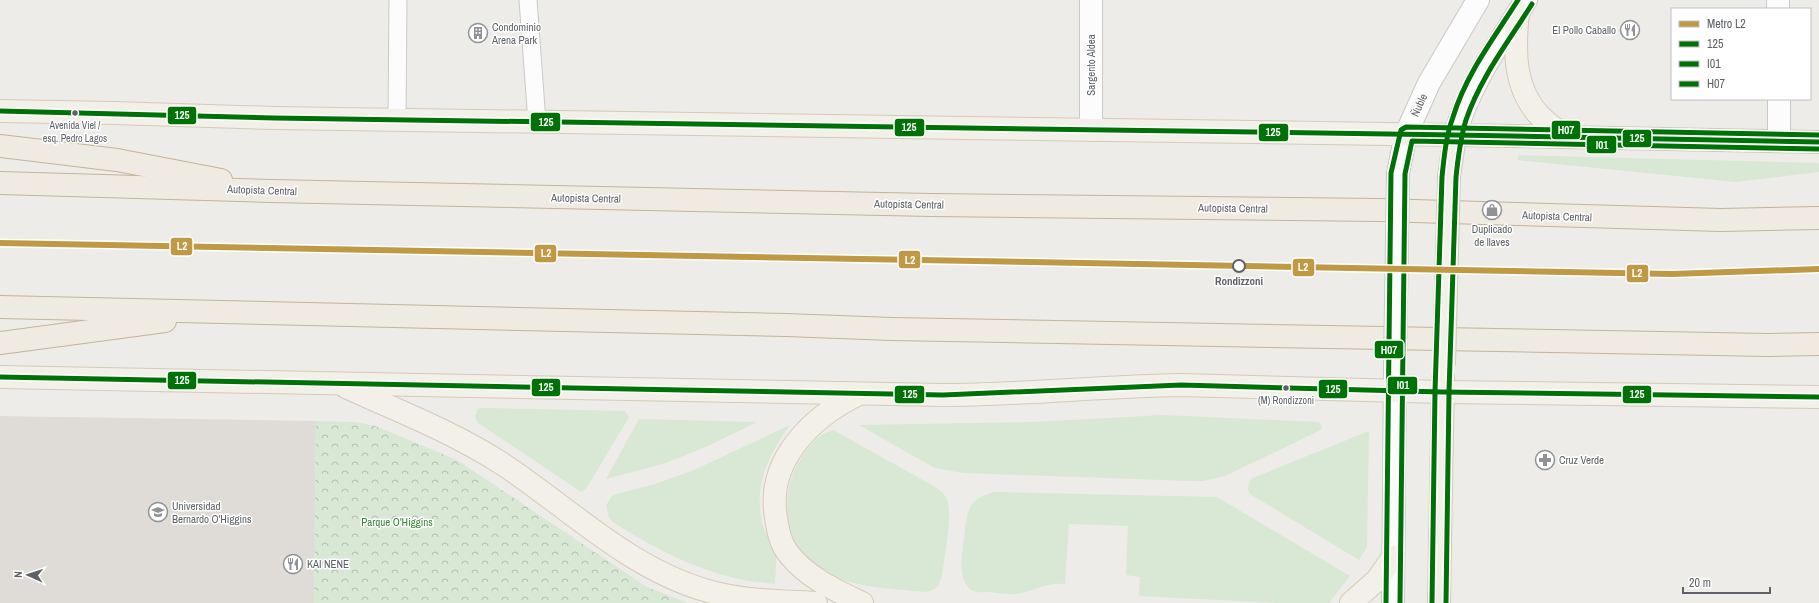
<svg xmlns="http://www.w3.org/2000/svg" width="1819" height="603" font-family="'Archivo Narrow',sans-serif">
	<defs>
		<pattern id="park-crowns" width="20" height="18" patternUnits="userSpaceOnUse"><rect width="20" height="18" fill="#d8e8d4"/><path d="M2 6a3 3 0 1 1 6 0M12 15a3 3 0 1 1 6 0" fill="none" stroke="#b2bfb0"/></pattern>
	</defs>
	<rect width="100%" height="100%" fill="#edece8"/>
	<path fill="#dfdcd8" d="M0,416L316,421L314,603H0Z"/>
	<g fill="#d8e8d4">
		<path d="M1519,155L1819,163V172L1736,182L1517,160Z"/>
		<path d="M482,408L625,411L629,417L586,489L581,492L478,423L475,416L478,409Z"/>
		<path d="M1163,415L1318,422L1322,425L1321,430L1225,476L1203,481H1190L963,473L935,468L859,425L1035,422Z"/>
		<path d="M639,419L757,422L710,445L666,463L606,479Z"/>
		<path d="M790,425C768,456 754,484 762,522C765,534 774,547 776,557C777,565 775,576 775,584C759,582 742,581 727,576C683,564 652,546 614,523L609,518L606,505L613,495L655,484L694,470Z"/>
		<path d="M833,430L937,488C942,492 947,496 948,503C952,518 944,559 942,576C939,586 936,590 926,592C886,588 845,589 812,563C778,535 781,485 805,452C812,442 821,433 833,430Z"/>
		<path d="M1369,431L1367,547L1359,560L1250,494L1248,490L1249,482L1253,478Z"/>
		<path d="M995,492L1217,497L1350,576L1329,603H1276L1139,596L1140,577L1126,575L1128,526L1069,524L1065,584C1049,582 1037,589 1021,593C1012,596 1000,593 991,592C985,592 977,593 973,591C954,581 964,544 965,528C968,505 972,498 995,492Z"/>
	</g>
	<path fill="url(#park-crowns)" d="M316,421L356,422L375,426L457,460L647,587L687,603H314Z"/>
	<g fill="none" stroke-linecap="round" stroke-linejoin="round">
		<defs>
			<g id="service">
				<path d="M528,0L537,122"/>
				<path d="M397,120L398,0"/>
			</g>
			<g id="minor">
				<path d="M1778,0V9"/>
				<path d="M1091,130V0"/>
				<path d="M1779,141V99"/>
			</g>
			<path id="tertiary" d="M1406,134L1429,83L1478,0"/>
			<g id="secondary">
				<path d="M1455,135C1469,85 1499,44 1526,0"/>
				<path d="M1398,173L1406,134"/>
				<path d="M1393,603L1395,366"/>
			</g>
			<g id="primary">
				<path d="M1518,13C1514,49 1513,90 1542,118C1549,125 1558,131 1566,137"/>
				<path d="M0,111L114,113L274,118L1455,135L1819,142"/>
				<path d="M1449,177L1455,135"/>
				<path d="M0,377L943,395C1023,395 1102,386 1181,385L1442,392L1819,397"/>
				<path d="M346,387C398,411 453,432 501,463C568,507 629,569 708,591C743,601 780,601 816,603"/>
				<path d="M859,394C811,417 766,461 776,518C778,530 780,543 788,553C806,577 835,590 862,603"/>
				<path d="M1351,603L1377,580L1393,557"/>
				<path d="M1439,603L1443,378"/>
			</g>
			<g id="motorway">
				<path d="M0,146L117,160L221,180"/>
				<path d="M0,183L271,191L931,205L1379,210L1721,220L1819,218"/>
				<path d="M0,307L786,325L892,329L1768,345L1819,344"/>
				<path d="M0,343L165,321"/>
			</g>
		</defs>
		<use href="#service" stroke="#c9c9c9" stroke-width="19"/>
		<use href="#minor" stroke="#c9c9c9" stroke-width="24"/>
		<use href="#tertiary" stroke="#c9c9c9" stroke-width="24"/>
		<use href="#secondary" stroke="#c9c9c9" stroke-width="24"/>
		<use href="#primary" stroke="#d4cab8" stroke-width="24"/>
		<use href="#motorway" stroke="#c4b397" stroke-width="24"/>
		<use href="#service" stroke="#fcfcfc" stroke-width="17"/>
		<use href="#minor" stroke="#fcfcfc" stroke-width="22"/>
		<use href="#tertiary" stroke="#fcfcfc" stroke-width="22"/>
		<use href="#secondary" stroke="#fcfcfc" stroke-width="22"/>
		<use href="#primary" stroke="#f2f0e9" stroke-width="22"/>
		<use href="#motorway" stroke="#efebe3" stroke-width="22"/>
		<defs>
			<path id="secondary-bridge" d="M1395,366L1398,173"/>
			<path id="primary-bridge" d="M1444,365L1449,177"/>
		</defs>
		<use href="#secondary-bridge" stroke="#c9c9c9" stroke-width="24" stroke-linecap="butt"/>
		<use href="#primary-bridge" stroke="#d4cab8" stroke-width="24" stroke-linecap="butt"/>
		<use href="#secondary-bridge" stroke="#fcfcfc" stroke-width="22"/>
		<use href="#primary-bridge" stroke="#f2f0e9" stroke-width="22"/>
		<defs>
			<g id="bus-1">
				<path d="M0,111L274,118L1455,135L1819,142"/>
				<path d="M0,377L943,395L1181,385L1442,392L1819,397"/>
			</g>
			<g id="bus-2">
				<path d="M1400,603L1405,174L1412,141L1819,149"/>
				<path d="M1446,603L1449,392L1456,177C1458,158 1460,139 1466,120C1480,78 1509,41 1532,4"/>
			</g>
			<g id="bus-3">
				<path d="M1386,603L1391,173L1401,130L1406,127L1819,135"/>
				<path d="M1432,603L1435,392L1442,177C1444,157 1446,136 1453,117C1466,74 1494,38 1518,0"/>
			</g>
		</defs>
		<use href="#bus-1" stroke="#fff" stroke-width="8"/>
		<use href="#bus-2" stroke="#fff" stroke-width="8"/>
		<use href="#bus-3" stroke="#fff" stroke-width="8"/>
		<use href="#bus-1" stroke="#007106" stroke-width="5"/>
		<use href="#bus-2" stroke="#007106" stroke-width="5"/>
		<use href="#bus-3" stroke="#007106" stroke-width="5"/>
		<defs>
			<path id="metro-1" d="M0,243L1672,274L1819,269"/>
		</defs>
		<use href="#metro-1" stroke="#fff" stroke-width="9"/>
		<use href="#metro-1" stroke="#bf9944" stroke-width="6"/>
	</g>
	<defs>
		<symbol id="restaurant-ring" viewBox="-11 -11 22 22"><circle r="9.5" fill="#fff" stroke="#909294" stroke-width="1.5"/><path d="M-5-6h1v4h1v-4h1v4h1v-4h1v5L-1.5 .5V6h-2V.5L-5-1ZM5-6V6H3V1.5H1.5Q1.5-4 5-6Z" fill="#909294"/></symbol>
		<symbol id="building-ring" viewBox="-11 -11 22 22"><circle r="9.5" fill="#fff" stroke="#909294" stroke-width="1.5"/><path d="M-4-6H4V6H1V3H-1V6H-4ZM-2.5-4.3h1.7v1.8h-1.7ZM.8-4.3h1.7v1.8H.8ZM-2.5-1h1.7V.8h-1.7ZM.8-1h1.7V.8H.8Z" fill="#909294"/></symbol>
		<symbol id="shop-ring" viewBox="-11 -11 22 22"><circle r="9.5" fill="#fff" stroke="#909294" stroke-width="1.5"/><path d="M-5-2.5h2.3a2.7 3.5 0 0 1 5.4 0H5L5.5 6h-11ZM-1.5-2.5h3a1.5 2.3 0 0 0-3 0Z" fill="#909294"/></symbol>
		<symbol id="pharmacy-ring" viewBox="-11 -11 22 22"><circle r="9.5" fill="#fff" stroke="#909294" stroke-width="1.5"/><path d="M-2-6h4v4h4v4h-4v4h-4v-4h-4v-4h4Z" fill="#909294"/></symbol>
		<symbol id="university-ring" viewBox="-11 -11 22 22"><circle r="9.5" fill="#fff" stroke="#909294" stroke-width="1.5"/><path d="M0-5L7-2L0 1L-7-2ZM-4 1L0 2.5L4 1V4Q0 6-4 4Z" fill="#909294"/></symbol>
	</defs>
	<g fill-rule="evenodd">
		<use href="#restaurant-ring" x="1619" y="19" width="22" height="22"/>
		<use href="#building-ring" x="467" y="22" width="22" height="22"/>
		<use href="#shop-ring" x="1481" y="199" width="22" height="22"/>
		<use href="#pharmacy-ring" x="1534" y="449" width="22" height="22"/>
		<use href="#university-ring" x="147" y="501" width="22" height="22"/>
		<use href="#restaurant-ring" x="282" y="553" width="22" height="22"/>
	</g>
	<g fill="#5e6266" stroke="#fff" stroke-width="1.5">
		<circle cx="75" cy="113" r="3.5"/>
		<circle cx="1286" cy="388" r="3.5"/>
	</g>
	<circle fill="#fff" stroke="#5e6266" stroke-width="2" cx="1239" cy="266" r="6"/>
	<g text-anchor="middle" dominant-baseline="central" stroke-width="3" stroke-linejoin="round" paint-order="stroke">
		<g font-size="10" fill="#5e6266" stroke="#fff">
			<text x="75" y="125">Avenida Viel /<tspan x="75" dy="13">esq. Pedro Lagos</tspan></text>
			<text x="1286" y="400">(M) Rondizzoni</text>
		</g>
		<g font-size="11" fill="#5e6266" stroke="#fff" text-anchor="start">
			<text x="492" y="27">Condominio<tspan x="492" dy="13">Arena Park</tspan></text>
			<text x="1616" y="30" text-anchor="end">El Pollo Caballo</text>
			<text x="1492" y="229" text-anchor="middle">Duplicado<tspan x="1492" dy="13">de llaves</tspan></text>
			<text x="1559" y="460">Cruz Verde</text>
			<text x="172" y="506">Universidad<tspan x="172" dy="13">Bernardo O'Higgins</tspan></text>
			<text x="307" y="564">KAI NENE</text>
		</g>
		<g font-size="11" fill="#5e6266" stroke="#fff">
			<text transform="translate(1091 65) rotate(-90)">Sargento Aldea</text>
			<text transform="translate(1419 105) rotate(-66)">Ñuble</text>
			<text transform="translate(262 190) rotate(2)">Autopista Central</text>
			<text transform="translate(586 198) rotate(1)">Autopista Central</text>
			<text transform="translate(909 204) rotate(1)">Autopista Central</text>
			<text transform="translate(1233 208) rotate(1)">Autopista Central</text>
			<text transform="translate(1557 216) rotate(2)">Autopista Central</text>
		</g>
		<g font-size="11" font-weight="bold" fill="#5e6266" stroke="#fff">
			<text x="1239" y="281">Rondizzoni</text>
		</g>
		<g font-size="11" fill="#3b8239" stroke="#fff">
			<text x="397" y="522">Parque O'Higgins</text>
		</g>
	</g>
	<g stroke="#fff" stroke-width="1.5">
		<rect x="167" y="106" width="30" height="19" rx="4" fill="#007106"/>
		<rect x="530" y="112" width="31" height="20" rx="4" fill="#007106"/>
		<rect x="894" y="118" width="31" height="19" rx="4" fill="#007106"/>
		<rect x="1551" y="120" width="30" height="20" rx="4" fill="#007106"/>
		<rect x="1258" y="123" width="31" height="19" rx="4" fill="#007106"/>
		<rect x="1622" y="129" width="30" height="19" rx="4" fill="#007106"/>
		<rect x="1586" y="135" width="31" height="19" rx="4" fill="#007106"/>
		<rect x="170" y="237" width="23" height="19" rx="4" fill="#bf9944"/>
		<rect x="534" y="244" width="23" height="19" rx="4" fill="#bf9944"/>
		<rect x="898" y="250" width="23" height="19" rx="4" fill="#bf9944"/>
		<rect x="1292" y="258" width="23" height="19" rx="4" fill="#bf9944"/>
		<rect x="1626" y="264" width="23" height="19" rx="4" fill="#bf9944"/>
		<rect x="1374" y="340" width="30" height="19" rx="4" fill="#007106"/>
		<rect x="167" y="371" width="30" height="19" rx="4" fill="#007106"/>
		<rect x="1387" y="376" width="31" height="19" rx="4" fill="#007106"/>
		<rect x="531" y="378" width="30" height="19" rx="4" fill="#007106"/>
		<rect x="1318" y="379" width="30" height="20" rx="4" fill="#007106"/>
		<rect x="894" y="385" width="31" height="19" rx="4" fill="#007106"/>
		<rect x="1622" y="385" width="30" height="19" rx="4" fill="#007106"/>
	</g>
	<g font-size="11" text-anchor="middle" font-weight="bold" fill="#fff">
		<text x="182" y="119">125</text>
		<text x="546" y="126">125</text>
		<text x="909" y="131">125</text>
		<text x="1566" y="134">H07</text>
		<text x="1273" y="136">125</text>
		<text x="1637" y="142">125</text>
		<text x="1602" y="149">I01</text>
		<text x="182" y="250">L2</text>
		<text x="546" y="257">L2</text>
		<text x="910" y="264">L2</text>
		<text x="1303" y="271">L2</text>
		<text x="1637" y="277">L2</text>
		<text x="1389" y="354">H07</text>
		<text x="182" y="384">125</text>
		<text x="1403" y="389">I01</text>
		<text x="546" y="391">125</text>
		<text x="1333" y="393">125</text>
		<text x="910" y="398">125</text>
		<text x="1637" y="398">125</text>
	</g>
	<rect x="1671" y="8" width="140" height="92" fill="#ffffff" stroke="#bfc0c2"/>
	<rect x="1679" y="21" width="20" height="6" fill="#bf9944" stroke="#bfc0c2"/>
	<text x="1707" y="28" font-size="12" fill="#5e6266">Metro L2</text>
	<rect x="1679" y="41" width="20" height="6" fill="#007106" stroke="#bfc0c2"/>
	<text x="1707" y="48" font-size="12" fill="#5e6266">125</text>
	<rect x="1679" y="61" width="20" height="6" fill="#007106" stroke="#bfc0c2"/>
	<text x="1707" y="68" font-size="12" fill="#5e6266">I01</text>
	<rect x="1679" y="81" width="20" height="6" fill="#007106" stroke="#bfc0c2"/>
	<text x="1707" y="88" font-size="12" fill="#5e6266">H07</text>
	<g transform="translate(28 575) rotate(273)" stroke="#ffffff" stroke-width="3" paint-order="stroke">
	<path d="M0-3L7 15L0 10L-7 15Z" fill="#5e6266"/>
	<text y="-6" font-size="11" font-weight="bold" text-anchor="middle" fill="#5e6266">N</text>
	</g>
	<path d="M1683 587v6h87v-6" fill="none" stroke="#5e6266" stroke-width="2"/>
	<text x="1689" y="587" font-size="12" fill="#5e6266" stroke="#ffffff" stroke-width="3" paint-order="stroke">20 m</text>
</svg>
